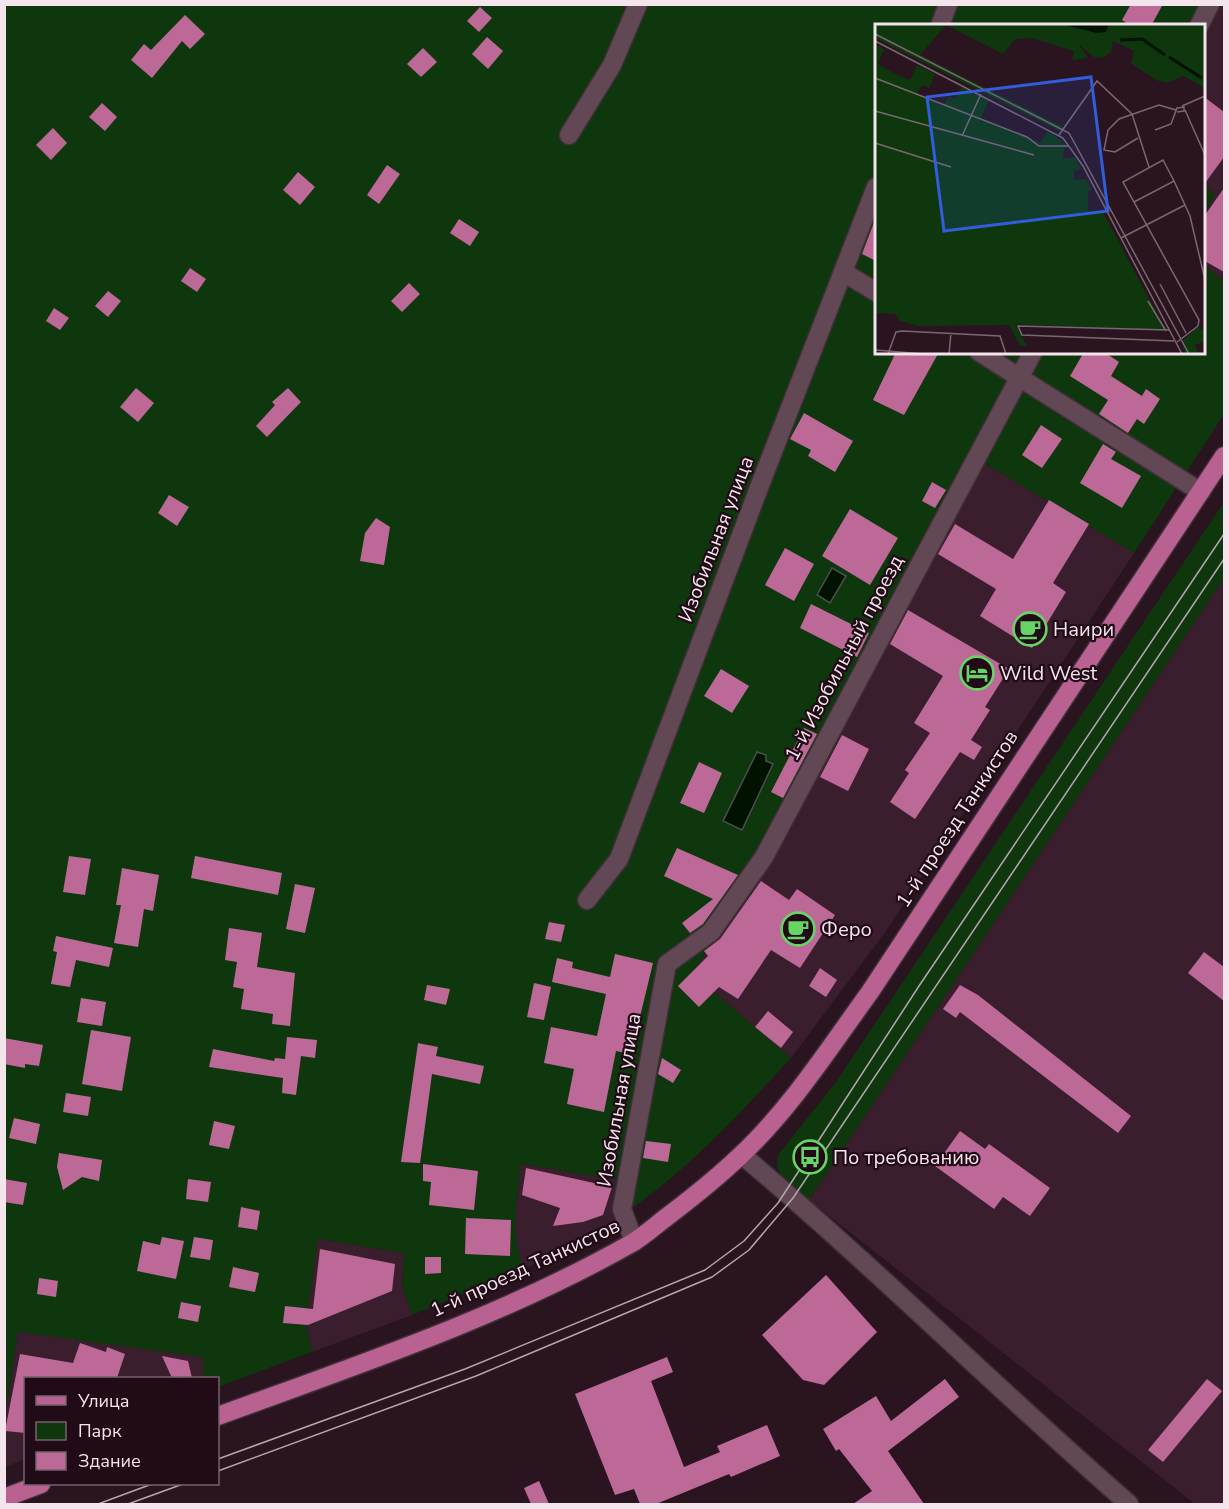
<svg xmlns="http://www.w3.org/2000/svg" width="1229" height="1509" font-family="'Nunito Sans',sans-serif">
	<rect width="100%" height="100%" fill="#2a1420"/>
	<g fill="#3a1e2d">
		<path d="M1217,5H1224V281L1204,265V215L1215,194L1204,185V29Z"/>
		<path d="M984,463L1134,553L886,931L791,1058L692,973L770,859L879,648Z"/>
		<path d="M1224,578V1504H1195L809,1200Z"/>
		<path d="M521,1164L619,1180L616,1219L580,1242L524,1269L516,1250L515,1217Z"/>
		<path d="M318,1239L404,1253L402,1286L412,1315L312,1352L306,1324Z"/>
		<path d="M18,1331L204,1357L203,1378H26L25,1459L5,1467V1416Z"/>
	</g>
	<g fill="#0e370e">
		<path d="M5,5H1217L1204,26H876V352H1204V265L1224,281V414L1134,553L984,463L879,648L770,859L692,973L791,1058C737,1117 684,1175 616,1219L619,1180L521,1164C517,1200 510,1235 524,1269L412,1315L402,1286L404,1253L318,1239L306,1324L312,1352L218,1387V1378H203V1357L18,1332L5,1416Z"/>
		<path d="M1204,185L1215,194L1204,215Z"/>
		<path d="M1224,502V578L809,1200C794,1187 772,1176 778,1155L836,1082Z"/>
	</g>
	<g fill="#011201" stroke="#4a5148" stroke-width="1.5">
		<path d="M832,568L846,576L830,603L817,595Z"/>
		<path d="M757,752L766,755V761L773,764L742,830L723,821Z"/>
	</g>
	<g fill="#bd6997">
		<path d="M1131,4H1163L1151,26H1131L1122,20Z"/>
		<path d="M480,7L492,18L479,32L467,21Z"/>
		<path d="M185,15L205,34L190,49L182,41L152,78L131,60L144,44L151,50Z"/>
		<path d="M487,37L503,51L488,69L472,54Z"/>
		<path d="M423,48L437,62L421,77L407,64Z"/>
		<path d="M1203,96L1224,112V157L1203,186Z"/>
		<path d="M102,103L117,117L105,131L89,117Z"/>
		<path d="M53,128L67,143L51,160L36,145Z"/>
		<path d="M387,165L400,174L379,204L367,195Z"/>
		<path d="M298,172L315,187L300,205L283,190Z"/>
		<path d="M1224,188V272L1203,260V218Z"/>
		<path d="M876,217V261L862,254Z"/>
		<path d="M459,219L479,232L470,246L450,233Z"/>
		<path d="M190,268L206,279L197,292L181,281Z"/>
		<path d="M409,283L420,294L402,312L391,301Z"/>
		<path d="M108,291L121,301L108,317L95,306Z"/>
		<path d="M54,308L69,318L60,330L46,321Z"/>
		<path d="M896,352H939L904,415L873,400Z"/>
		<path d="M1084,352H1104L1119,362L1111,376L1142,396L1146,389L1160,399L1144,424L1137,419L1128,433L1099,414L1108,400L1070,376Z"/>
		<path d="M136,388L154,403L138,422L120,407Z"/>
		<path d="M288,388L301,402L267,437L256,426L275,405L272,402Z"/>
		<path d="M804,413L853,441L835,472L808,456L811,450L790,439Z"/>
		<path d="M1041,425L1062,439L1042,468L1022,455Z"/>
		<path d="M1103,444L1116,452L1111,459L1141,476L1122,508L1080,483Z"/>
		<path d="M932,482L946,490L935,508L922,501Z"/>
		<path d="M169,495L189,507L177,526L158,513Z"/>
		<path d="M1049,500L1089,524L1053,583L1066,592L1032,648L980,616L996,589L938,554L955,524L1013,559Z"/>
		<path d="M850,509L898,538L870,585L822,556Z"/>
		<path d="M376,518L390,527L384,565L360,561L365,533Z"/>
		<path d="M785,548L814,564L794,601L765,585Z"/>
		<path d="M811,604L869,633L857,657L800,628Z"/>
		<path d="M908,610L1009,669L985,707L990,710L971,740L982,747L974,760L960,752L915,819L890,802L909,773L905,770L930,733L914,723L943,676L890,644Z"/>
		<path d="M721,669L749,686L732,713L704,696Z"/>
		<path d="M804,728L817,734L783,798L771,792Z"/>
		<path d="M842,735L869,749L848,791L820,777Z"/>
		<path d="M699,762L722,773L704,813L680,803Z"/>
		<path d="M677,848L738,875L703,924L690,933L682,923L713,899L664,876Z"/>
		<path d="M69,856L91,859L85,895L63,892Z"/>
		<path d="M195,856L282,873L278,895L191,878Z"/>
		<path d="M122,868L159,875L153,911L144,909L138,947L114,943L121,905H116Z"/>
		<path d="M761,881L789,900L797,889L835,915L800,968L771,950L738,999L719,987L699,1007L678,986L708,956L704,951L720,939Z"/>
		<path d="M295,884L315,888L305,933L286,929Z"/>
		<path d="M549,922L565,925L561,942L545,939Z"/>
		<path d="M229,928L262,933L257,967L295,973L290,1026L272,1024L273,1014L241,1009L244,989L233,987L237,962L225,960Z"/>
		<path d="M56,936L113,948L109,967L76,960L70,987L51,984L57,952L53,951Z"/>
		<path d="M1204,952L1224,967V1001L1188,973Z"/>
		<path d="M615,954L653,963L631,1054L616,1051L604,1112L567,1104L574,1069L544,1063L551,1027L597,1036L606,994L552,982L557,958L573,962L572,968L610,977Z"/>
		<path d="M820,968L837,980L826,997L809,986Z"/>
		<path d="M534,983L551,987L544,1020L527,1017Z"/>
		<path d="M427,985L450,989L446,1005L424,1000Z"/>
		<path d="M960,985L978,995L1131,1116L1118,1133L960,1012L956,1018L943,1009Z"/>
		<path d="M81,998L106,1002L102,1026L77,1022Z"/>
		<path d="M768,1011L793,1032L781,1048L755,1027Z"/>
		<path d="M91,1030L131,1037L122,1091L82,1084Z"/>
		<path d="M287,1037L317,1040L315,1058L301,1056L296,1095L282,1093L283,1078L209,1067L213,1049L274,1061L275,1058L285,1059Z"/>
		<path d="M4,1038L43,1045L39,1066L25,1064V1068L4,1064Z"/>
		<path d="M418,1043L438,1047L436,1056L484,1066L480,1084L432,1074L420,1163L401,1162Z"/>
		<path d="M662,1058L681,1070L673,1083L658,1074Z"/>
		<path d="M66,1093L91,1097L88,1116L63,1112Z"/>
		<path d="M14,1118L40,1124L36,1144L9,1138Z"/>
		<path d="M214,1121L235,1126L229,1149L209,1145Z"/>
		<path d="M960,1131L985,1149L989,1144L1050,1188L1030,1216L1003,1197L994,1209L935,1166Z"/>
		<path d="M646,1141L671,1144L668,1162L643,1158Z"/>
		<path d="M59,1153L102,1160L99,1181L82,1177L63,1190L57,1167Z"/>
		<path d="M423,1164L478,1171L474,1210L429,1205L431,1182L423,1181Z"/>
		<path d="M526,1168L612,1187L603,1215L583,1222L553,1226L560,1208L522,1195Z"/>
		<path d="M4,1179L27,1183L23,1205L4,1202Z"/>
		<path d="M188,1179L211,1182L208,1202L186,1199Z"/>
		<path d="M241,1207L260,1211L257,1230L238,1227Z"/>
		<path d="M466,1218L511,1220L510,1256L465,1254Z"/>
		<path d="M162,1237L184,1241L176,1279L137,1271L143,1241L160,1245Z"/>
		<path d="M194,1237L213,1240L210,1260L190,1257Z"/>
		<path d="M320,1249L395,1264L392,1291L308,1325L283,1323L285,1306L313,1309Z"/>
		<path d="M425,1257H441V1273L425,1274Z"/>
		<path d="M233,1267L259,1273L255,1292L229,1287Z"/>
		<path d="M826,1275L877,1332L824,1385L803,1380L762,1335Z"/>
		<path d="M39,1278L58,1281L56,1297L37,1294Z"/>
		<path d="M181,1302L201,1306L198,1322L178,1318Z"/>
		<path d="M80,1343L106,1352L107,1347L125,1354L117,1378H26V1433L5,1431L20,1354L73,1363Z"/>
		<path d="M162,1356L188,1361L192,1378H172Z"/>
		<path d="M667,1357L673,1372L651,1381L684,1467L720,1452L717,1446L767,1425L780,1456L731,1477L729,1474L656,1504H640L634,1489L615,1495L575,1394Z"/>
		<path d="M945,1379L959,1397L888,1451L924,1504H853L872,1491L839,1449L836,1451L823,1429L876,1396L891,1421Z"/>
		<path d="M1207,1379L1222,1391L1163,1462L1148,1450Z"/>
		<path d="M539,1481L549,1504H531L524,1488Z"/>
	</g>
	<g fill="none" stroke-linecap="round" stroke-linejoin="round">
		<defs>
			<g id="minor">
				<path d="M940,26L948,4"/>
				<path d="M1199,26L1210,4"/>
				<path d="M569,135L612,65L638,4"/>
				<path d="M843,272L876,292"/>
				<path d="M979,352L1201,492"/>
				<path d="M587,900L619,859L760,485L876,187"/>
				<path d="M742,1155C875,1267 998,1390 1129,1504"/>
				<path d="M634,1242L622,1209L667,964L711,932L764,857L1033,352"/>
			</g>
			<g id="major">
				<path d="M218,1416C357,1365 502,1317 632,1243C644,1236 656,1225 668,1216C693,1197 718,1177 741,1155C791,1108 830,1047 870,992L1224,456"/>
				<path d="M4,1498L41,1484"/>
			</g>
		</defs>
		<use href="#minor" stroke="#3f2f37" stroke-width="21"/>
		<use href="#major" stroke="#3f2f37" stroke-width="21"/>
		<use href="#minor" stroke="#624855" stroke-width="18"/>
		<use href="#major" stroke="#b96292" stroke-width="18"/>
		<g stroke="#b6a5ae" stroke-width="1.5">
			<path d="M218,1459L465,1369L705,1270L744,1241L778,1203L919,986L1224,534"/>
			<path d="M218,1471L476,1376L712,1277L749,1250L793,1198L1224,559"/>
			<path d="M98,1504L152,1484"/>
			<path d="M128,1504L183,1484"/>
		</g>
	</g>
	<defs>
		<symbol id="cafe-ring" viewBox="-11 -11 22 22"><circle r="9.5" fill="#200b17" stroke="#68d465" stroke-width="1.5"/><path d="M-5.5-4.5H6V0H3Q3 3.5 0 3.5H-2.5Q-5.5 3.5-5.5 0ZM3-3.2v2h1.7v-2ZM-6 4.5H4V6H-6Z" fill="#68d465"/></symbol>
		<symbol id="hotel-ring" viewBox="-11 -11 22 22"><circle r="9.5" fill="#200b17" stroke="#68d465" stroke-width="1.5"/><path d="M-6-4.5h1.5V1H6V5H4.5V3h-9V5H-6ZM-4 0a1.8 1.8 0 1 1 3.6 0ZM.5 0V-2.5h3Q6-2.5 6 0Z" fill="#68d465"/></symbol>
		<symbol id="bus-ring" viewBox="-11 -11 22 22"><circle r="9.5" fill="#200b17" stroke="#68d465" stroke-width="1.5"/><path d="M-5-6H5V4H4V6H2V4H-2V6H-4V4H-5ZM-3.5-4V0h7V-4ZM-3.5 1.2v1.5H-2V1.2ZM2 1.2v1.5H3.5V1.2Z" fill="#68d465"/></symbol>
	</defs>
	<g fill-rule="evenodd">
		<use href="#cafe-ring" x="1011" y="610" width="38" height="38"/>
		<use href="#hotel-ring" x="958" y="654" width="38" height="38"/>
		<use href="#cafe-ring" x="779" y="910" width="38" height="38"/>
		<use href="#bus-ring" x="791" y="1138" width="38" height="38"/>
	</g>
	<g text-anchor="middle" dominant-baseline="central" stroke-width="4.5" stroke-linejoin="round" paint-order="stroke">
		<g font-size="20" fill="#f4e4ec" stroke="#200b17">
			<text transform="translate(716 539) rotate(-69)">Изобильная улица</text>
			<text transform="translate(844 658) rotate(-62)">1-й Изобильный проезд</text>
			<text transform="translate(957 819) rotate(-57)">1-й проезд Танкистов</text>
			<text transform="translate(619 1100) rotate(-80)">Изобильная улица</text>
			<text transform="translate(525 1268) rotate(-25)">1-й проезд Танкистов</text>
		</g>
		<g font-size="20" fill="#f4e4ec" stroke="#200b17" text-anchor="start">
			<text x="1053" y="629">Наири</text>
			<text x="1000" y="673">Wild West</text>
			<text x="821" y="929">Феро</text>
			<text x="833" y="1157">По требованию</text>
		</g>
	</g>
	<g transform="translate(875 24)">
		<rect width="330" height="330" fill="#2a1420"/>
		<path d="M0,0H330V65L309,52L291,59L281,56L256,39L259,27L238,17L236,28L227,34L219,33L203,20L213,34L197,36L199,27L157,14L140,15L128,30L71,1L45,31L188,103L185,107L0,14ZM0,20L9,25L3,40L15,47L35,56L42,41L60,50L54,64L47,61L42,70L68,81L74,72L80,75L87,63L114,76L106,94L165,119L173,107L190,120L193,124H189L188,135L200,133L206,145L199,147V156L211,155L217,166L213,167V187L228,188L291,307L140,300L152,322H145L134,301L44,302L25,297L20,290L0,289ZM323,303L330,307V317L320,321L324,330H311L306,318Z" fill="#0e370e"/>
		<path d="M186,0H234L231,8L222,9Z" fill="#011201"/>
		<path fill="none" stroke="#011201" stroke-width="3" d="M245,16L267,15L290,31M294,33L327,54"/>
		<path fill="none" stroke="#7b6772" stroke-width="1.5" d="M0,10L194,109L314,330M0,17L188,114L208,142L307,330M0,54L152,113L164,122H194M307,82L330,72M310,86L330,131M0,87L159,131M280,106L296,100L302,84L309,83V87L302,88M184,111L222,57L257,90L274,143M87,112L106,70M263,114L240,128L229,126L233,106L244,95L284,81L301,86M0,119L76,143M299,157L288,136L248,158L324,296L323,302M259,178L299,157L315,192L330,256M246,214L310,181M285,260L311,309M273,277L291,307M295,306L143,302L147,311L299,317M302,318L323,302M0,326L49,330M13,330L21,308L27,307L125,312L131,330M74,330L76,309"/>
		<path fill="#325dda" fill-opacity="0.15" stroke="#325dda" stroke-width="3" d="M216,53L233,187L69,207L52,73Z"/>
		<rect width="330" height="330" fill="none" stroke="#f4e4ec" stroke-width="3"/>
	</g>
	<rect width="1229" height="1509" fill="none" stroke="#f4e4ec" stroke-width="12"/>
	<rect x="24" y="1377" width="195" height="108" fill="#200b17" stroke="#75626c" stroke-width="1.5"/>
	<rect x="36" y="1396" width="30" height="9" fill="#b96292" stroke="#75626c" stroke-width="1.5"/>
	<text x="78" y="1407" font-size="18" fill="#f4e4ec">Улица</text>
	<rect x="36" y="1422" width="30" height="18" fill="#0e370e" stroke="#75626c" stroke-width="1.5"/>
	<text x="78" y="1437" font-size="18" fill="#f4e4ec">Парк</text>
	<rect x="36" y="1452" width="30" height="18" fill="#bd6997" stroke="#75626c" stroke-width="1.5"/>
	<text x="78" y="1467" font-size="18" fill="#f4e4ec">Здание</text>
</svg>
